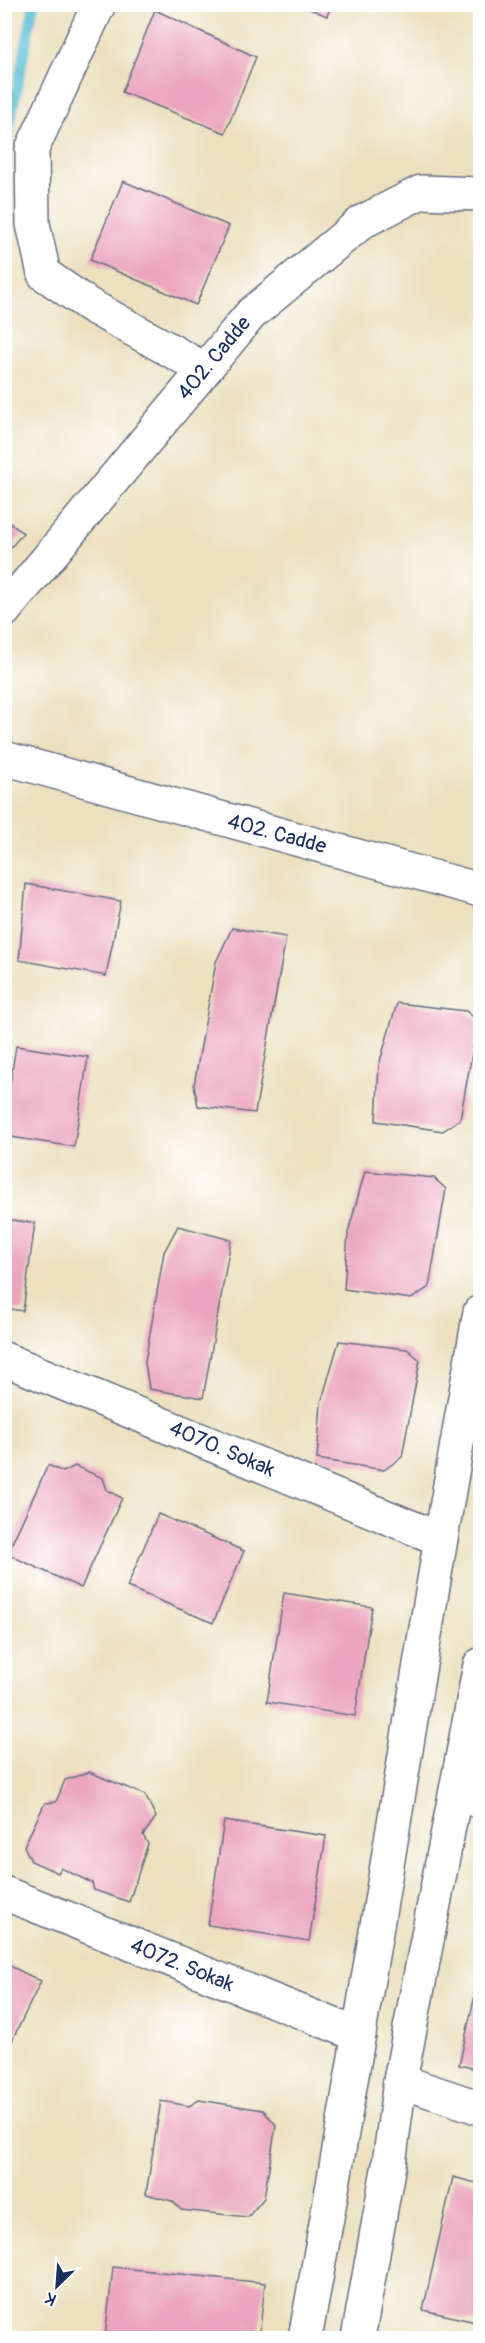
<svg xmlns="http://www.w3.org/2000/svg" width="485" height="2343" font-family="Pangolin,sans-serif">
	<rect width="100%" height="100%" fill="#fff"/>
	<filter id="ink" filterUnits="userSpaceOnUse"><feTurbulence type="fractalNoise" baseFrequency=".0167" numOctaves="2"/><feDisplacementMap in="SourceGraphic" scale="12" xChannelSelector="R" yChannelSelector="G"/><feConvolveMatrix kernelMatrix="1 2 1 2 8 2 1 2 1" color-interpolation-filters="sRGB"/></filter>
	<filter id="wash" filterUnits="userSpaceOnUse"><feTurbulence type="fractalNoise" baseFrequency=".008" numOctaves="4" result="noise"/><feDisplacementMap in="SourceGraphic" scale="24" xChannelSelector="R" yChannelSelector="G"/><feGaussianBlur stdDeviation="1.35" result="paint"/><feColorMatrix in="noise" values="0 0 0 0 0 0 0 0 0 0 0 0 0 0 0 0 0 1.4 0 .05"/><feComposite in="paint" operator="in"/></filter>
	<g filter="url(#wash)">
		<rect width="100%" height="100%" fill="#ece0bf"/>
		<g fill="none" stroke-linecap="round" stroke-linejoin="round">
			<path stroke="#54bcd1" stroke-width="10" d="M4,154L34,4"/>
		</g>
		<g id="blocks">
			<g fill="#eba5be">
				<path d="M298,4H332L327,16Z"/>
				<path d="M155,10L256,57L225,133L122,92Z"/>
				<path d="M123,181L229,226L196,305L90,260Z"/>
				<path d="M4,519L23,533L4,556Z"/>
				<path d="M26,884L121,901L106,976L19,960Z"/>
				<path d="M232,928L286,937L255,1113L198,1106L194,1085L216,962Z"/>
				<path d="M397,1003L466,1011L478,1021L460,1119L443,1131L376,1121L379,1065Z"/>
				<path d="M16,1046L88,1057L74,1147L5,1136V1116Z"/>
				<path d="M365,1171L434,1178L446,1189L429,1287L411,1299L344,1289L348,1233Z"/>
				<path d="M4,1219L35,1223L23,1311L4,1308Z"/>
				<path d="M178,1226L231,1240L203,1398L149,1389L145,1362L164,1252Z"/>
				<path d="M339,1341L407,1349L420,1360L402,1457L384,1470L317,1459L321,1403Z"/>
				<path d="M48,1465L63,1472L75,1466L103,1478L107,1490L122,1498L81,1588L7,1554Z"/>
				<path d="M158,1514L244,1551L213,1623L127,1587Z"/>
				<path d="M284,1593L372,1607L355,1716L267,1702Z"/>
				<path d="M89,1772L145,1795L156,1817L143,1835L148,1844L129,1902L94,1890L92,1883L61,1868L58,1873L31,1861L24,1846L45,1803L56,1802L65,1780Z"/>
				<path d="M224,1821L326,1836L309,1941L208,1925Z"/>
				<path d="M4,1963L41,1981L4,2057Z"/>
				<path d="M480,1974V2070L459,2065Z"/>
				<path d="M199,2100L263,2110L276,2125L264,2198L248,2217L181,2210L172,2201L146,2194L161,2101L189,2106Z"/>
				<path d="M453,2177L480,2184V2323L423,2310Z"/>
				<path d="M113,2267L265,2283L259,2338H105Z"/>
			</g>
		</g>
	</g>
	<g filter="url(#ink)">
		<use href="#blocks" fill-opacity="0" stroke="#646d80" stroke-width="1.5"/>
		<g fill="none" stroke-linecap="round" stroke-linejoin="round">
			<defs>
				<g id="street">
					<path d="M99,4L32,149L33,224L44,274L89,305L204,369"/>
					<path d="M4,1359L440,1539"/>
					<path d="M456,1793L480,1802"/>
					<path d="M4,1893L359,2035"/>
					<path d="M400,2081L480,2108"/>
				</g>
				<g id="secondary">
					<path d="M4,611L251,314L362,222L421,192L480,194"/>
					<path d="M4,758L480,890"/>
					<path d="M305,2338C369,1997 419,1653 480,1312"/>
					<path d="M358,2338L389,2164L400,2081L480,1665"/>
				</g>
			</defs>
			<use href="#street" stroke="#646d80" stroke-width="36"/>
			<use href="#secondary" stroke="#646d80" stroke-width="36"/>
			<use href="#street" stroke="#fff" stroke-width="33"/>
			<use href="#secondary" stroke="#fff" stroke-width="33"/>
		</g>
	</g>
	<g text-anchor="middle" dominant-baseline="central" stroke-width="6" stroke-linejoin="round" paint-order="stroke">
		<g font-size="21" fill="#1b2f5e" stroke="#fff">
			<text transform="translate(214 358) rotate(-50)">402. Cadde</text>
			<text transform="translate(277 834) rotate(15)">402. Cadde</text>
			<text transform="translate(222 1449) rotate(23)">4070. Sokak</text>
			<text transform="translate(182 1965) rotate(22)">4072. Sokak</text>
		</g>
	</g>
	<rect width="485" height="2343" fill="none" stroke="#fff" stroke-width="24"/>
	<g transform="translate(57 2286) rotate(205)" stroke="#ffffff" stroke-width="4.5" paint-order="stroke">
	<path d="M0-4.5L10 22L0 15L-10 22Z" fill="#1b2f5e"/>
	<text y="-9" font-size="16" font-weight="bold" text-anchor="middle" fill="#1b2f5e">K</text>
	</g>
</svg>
